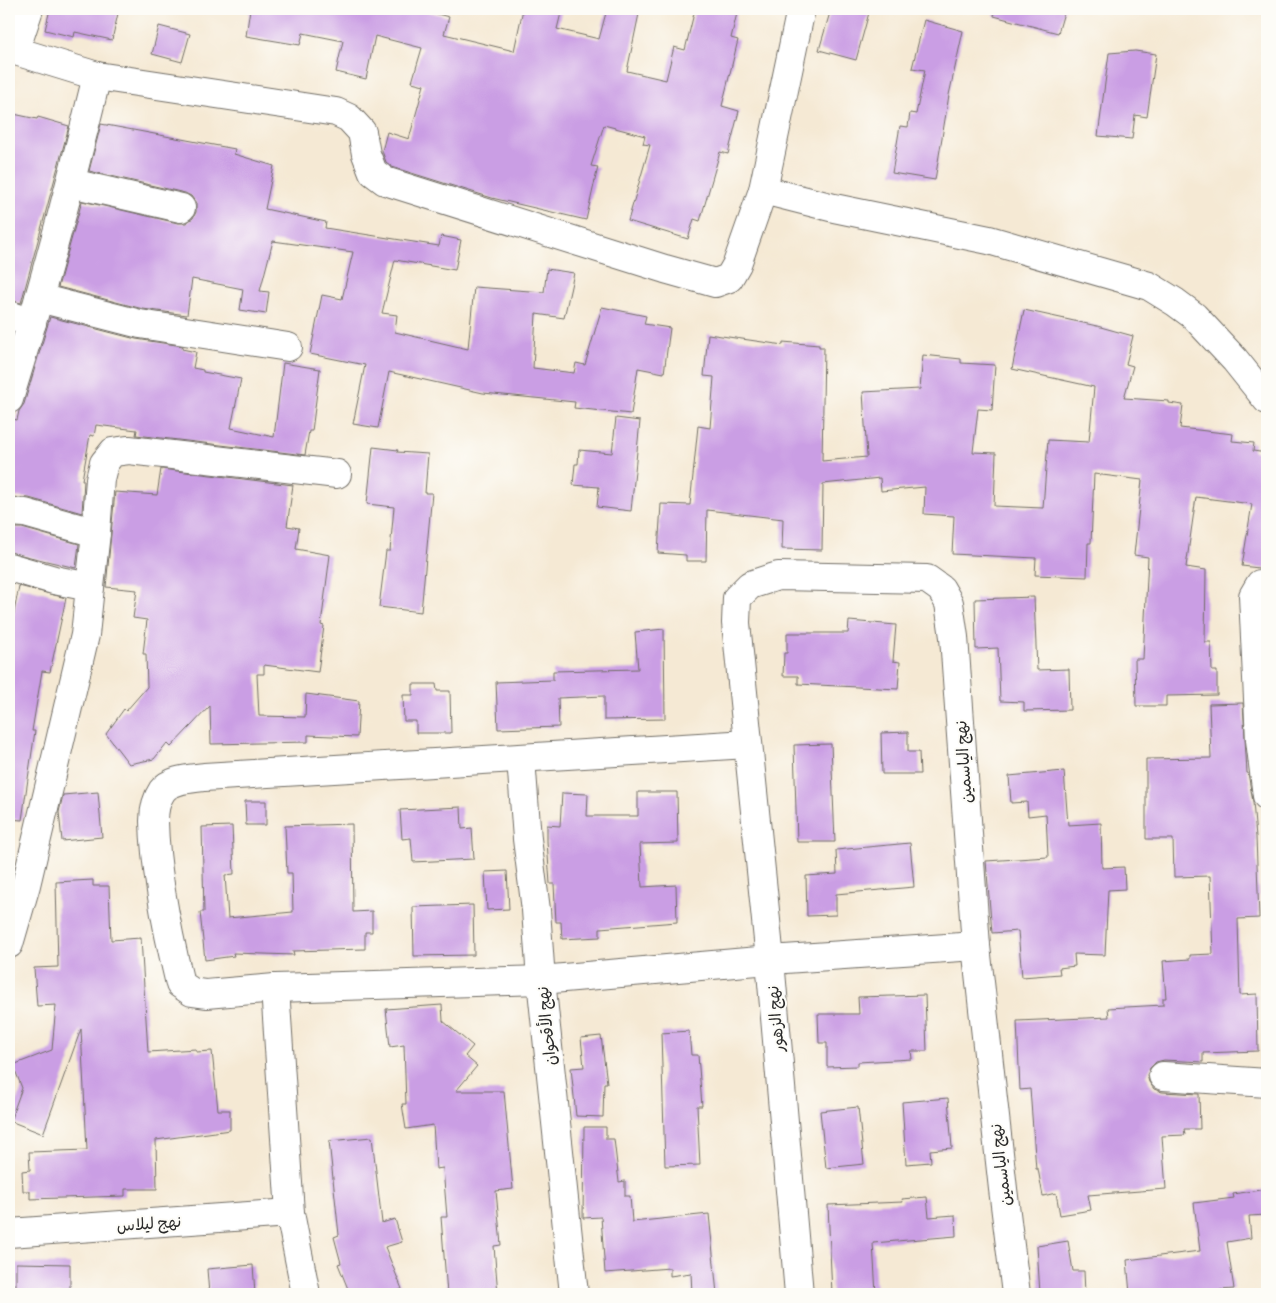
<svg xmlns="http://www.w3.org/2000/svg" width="1276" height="1303" font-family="'Patrick Hand','Playpen Sans Arabic',sans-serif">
	<rect width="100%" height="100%" fill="#fdfcf7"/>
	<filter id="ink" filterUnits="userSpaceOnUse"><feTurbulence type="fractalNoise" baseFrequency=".02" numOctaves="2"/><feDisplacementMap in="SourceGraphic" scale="10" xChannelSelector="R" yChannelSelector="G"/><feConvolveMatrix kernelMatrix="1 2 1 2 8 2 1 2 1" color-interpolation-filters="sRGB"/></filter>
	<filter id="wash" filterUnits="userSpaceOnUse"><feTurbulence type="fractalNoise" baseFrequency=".0096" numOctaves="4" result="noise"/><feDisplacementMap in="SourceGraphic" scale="20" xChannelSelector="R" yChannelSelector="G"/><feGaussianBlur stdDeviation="1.12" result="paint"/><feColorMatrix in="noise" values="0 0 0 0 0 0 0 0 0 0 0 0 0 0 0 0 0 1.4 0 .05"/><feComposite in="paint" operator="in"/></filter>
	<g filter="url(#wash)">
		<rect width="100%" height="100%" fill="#f5e9d4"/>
		<g id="blocks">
			<g fill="#ca9ee4">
				<path d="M50,9H119L112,40L75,32L74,37L45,30Z"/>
				<path d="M250,9H347L371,14L372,9H418L449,17L444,34L514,51L523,9H562L557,29L599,39L607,9H640L627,71L666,80L674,47L685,50L695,9H738L731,38L738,40L722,106L739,111L728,154L720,152L700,221L694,219L688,239L628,221L650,145L643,144L645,136L604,125L591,166L598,167L586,220L492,198L392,167L386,162L382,151L387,132L409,139L424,85L412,82L422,48L375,36L366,79L336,72L343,41L303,33L300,45L246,36Z"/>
				<path d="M831,9H870L856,60L819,50Z"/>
				<path d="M995,9H1065L1058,33L994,16Z"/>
				<path d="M924,20L963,31L949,95L935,180L892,173L900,126L908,127L910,113L916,114L925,70L912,68Z"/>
				<path d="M159,26L190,34L182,62L152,54Z"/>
				<path d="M1135,51L1156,54L1147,117L1135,115L1132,139L1098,136L1109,53Z"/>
				<path d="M9,113L37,119L38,117L69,126L21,303L9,300Z"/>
				<path d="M101,124L235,149L234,154L274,166L265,209L326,222L325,228L439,246L441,236L461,240L455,270L395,260L382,313L397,315L395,332L468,349L474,287L544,292L547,269L574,273L564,318L536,314L533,368L574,373L576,363L585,365L602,307L646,316L644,324L670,328L664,373L638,368L631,414L574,408L575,402L483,393L389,372L378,428L353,424L365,365L310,354L322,295L342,299L353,252L273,241L260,291L269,292L266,314L240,310L243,289L192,279L187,315L143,309L58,287L82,201L178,223H186L193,218L196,212V203L191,196L185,193L89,171Z"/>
				<path d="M1024,310L1097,326L1133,336L1126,364L1133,366L1124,398L1169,401V403L1183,405L1180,428L1233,434L1232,441L1254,443L1253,451L1267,453V569L1242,566L1252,504L1196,497L1186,567L1206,570L1205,642H1211L1212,671H1217V695L1166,696V706H1136L1135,659H1143L1148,557L1134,555L1142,480L1094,474L1091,543H1088L1087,577L1035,575L1036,558L952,554L954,516L924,514L925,487L881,491L880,478L823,484L822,550L782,549L783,519L707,510L706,561H686V555L658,553L661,504L690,505L698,426L710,428L714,377L704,376L708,334L783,345V342L819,345V347H824L822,461L867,457L863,392L920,389L923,355L961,359V363L995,365L992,410L978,409L973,452L996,453L994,506L1043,508L1048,440L1089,442L1094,387L1012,369Z"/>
				<path d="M50,317L136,339L183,346L182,349L196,352L193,368L203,370V372L241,379L231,428L274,437L283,363L320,369L312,431H309L305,455L136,435L137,430L96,425L94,436L90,435L82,480H84L82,513L29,498L9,497V418L17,420L19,411L24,404Z"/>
				<path d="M616,418L640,421L631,511L597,507L599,487L573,485L575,464H578L579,450L612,453Z"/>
				<path d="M373,447L398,450L397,452L428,454L425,493H432L421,612L379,607L386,551H390L394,507L367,504Z"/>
				<path d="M161,469L293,485L287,526L299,528L296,549L330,555L321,625L324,626L318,672L264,665V674H257L259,716L305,717L306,694L359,701L357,737L308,735V742L211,744L210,706L171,747L167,743L154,759L129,764L106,734L124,709L126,711L147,687L146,654H143L147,620L133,618L137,590L106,587L115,492L157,495Z"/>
				<path d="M9,528H22L79,544L76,568L9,552Z"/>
				<path d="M19,586L66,598L50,672L42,671L32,731H35L22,820L9,819V622L12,623Z"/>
				<path d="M1034,597L1037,670L1069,669L1070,710L1024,711V702L1000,701L998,648L976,649L975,599Z"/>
				<path d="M849,621L896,625L893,661L900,662L898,689L798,684V676H783L784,653H787V633H848Z"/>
				<path d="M664,629L665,719L604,720V696L558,698L559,727L498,729L496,682L553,680V671L638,669L635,632Z"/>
				<path d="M413,684H436L437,691H450L451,733H416V721H404L403,695H413Z"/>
				<path d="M1243,703L1247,773H1248L1253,802L1256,837L1259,918L1238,919L1240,995L1257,994L1258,1051L1203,1053V1062L1164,1060L1156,1062L1150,1068L1147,1075L1149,1082L1154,1089L1162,1092L1199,1094L1200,1129H1184L1185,1135L1162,1136L1166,1189L1088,1195L1091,1210L1060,1215L1056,1193L1043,1196L1038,1169H1036L1030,1089L1020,1090L1017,1021L1109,1017L1108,1008L1163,1005V998H1166L1163,961L1190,959V955L1213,954L1210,876L1174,877L1173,839H1146V759L1211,758L1209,704Z"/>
				<path d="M908,732V752H919L920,774H882L881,733Z"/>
				<path d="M831,744L835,842H797L794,745Z"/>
				<path d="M1064,771L1068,825L1101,823L1102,868L1124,867L1125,889L1108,890L1105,955L1074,954L1075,966L1059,968L1060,974L1022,977L1018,931L992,933L986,861L1048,857L1046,814L1028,816L1027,802L1011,803L1009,776Z"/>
				<path d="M98,792L102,837L62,841L59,812L63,795Z"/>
				<path d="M638,792H677L678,843L640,844L642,887L676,885L677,922L600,928V937L562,939L561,922H556L554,884H550L547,841V825L560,826L562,793L588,794L587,816H638Z"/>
				<path d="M245,801H266V825H246Z"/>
				<path d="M461,807L462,829L472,828L474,859L413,862L411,838L402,839L400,810Z"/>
				<path d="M352,824L353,912L372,911V932H365V949L293,951L294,955L233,953L234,956L205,960L200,912H204L202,827L232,826L234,874L225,875L228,918L293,912L292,873H287L285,826Z"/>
				<path d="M910,843L914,887L836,894V915L807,916L806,876L837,874L836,850Z"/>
				<path d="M507,871L509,909L487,910L485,872Z"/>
				<path d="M93,880V886H109L111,940L141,938L148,1052L196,1049V1052L212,1051L218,1110H230V1130L156,1140L157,1189H125V1196L30,1199V1191H23L22,1171L30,1170L29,1152L87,1150L81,1029L43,1134L10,1121L22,1088L13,1065L52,1050L56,1005L37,1006L34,968L58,967L56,882Z"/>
				<path d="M473,905L474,955L414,956L413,907Z"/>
				<path d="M925,995L927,1051H911L912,1059L858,1062V1066L827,1067V1043H819L818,1014H859L858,997Z"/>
				<path d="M442,1005L443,1021L473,1046L465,1056L477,1066L456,1091H504L513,1189L496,1191L501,1245L494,1246L498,1294H447L441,1217H447L443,1168L436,1169L433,1125L406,1129L402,1104H406L404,1045L390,1047L386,1009Z"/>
				<path d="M689,1031L691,1055H698L702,1106H697L700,1165L665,1166L661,1033Z"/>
				<path d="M601,1036L607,1083H604L603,1117L576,1116L571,1068L584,1067L581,1038Z"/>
				<path d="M948,1098L952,1148L930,1150L931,1162L906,1164L902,1102Z"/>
				<path d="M858,1107L864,1164L826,1168L820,1111Z"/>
				<path d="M584,1127H606V1139H614L619,1182L625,1181V1196H630L632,1222L709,1214L717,1294H692L691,1273L670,1276V1268L605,1273L601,1217L583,1218Z"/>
				<path d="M372,1137L382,1223L395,1219L402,1242L385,1247L402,1289L390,1294H350L338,1264L341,1263L334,1237L339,1235L329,1141Z"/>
				<path d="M1267,1189V1215L1249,1216L1251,1238L1227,1242L1234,1289L1220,1290V1294H1130L1127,1260L1200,1251L1194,1203L1234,1198L1233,1194Z"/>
				<path d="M927,1197L929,1217L955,1215L956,1236L873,1243L876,1294H832L828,1205L903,1202L902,1199Z"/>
				<path d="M1068,1241L1073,1271H1084L1085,1294H1040L1037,1246Z"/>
				<path d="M16,1263L70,1264V1294H16Z"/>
				<path d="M253,1265L255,1294H209L207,1269Z"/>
			</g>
		</g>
	</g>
	<g filter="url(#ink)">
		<use href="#blocks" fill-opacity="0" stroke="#726e66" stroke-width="1"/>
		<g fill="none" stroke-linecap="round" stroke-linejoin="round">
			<defs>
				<g id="minor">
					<path d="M9,49L97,76L336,112L349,118L362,132L366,154L373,172L385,181L665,269L715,283L729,278L737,264L763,190L834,208L989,240L1149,286L1175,302L1194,316L1235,360L1267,400"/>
					<path d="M15,51L29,9"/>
					<path d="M71,183L181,208"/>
					<path d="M763,190L801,9"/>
					<path d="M39,298L140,324L288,347"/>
					<path d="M9,315L32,323"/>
					<path d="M9,399C42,292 71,184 97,76"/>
					<path d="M9,512L25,513L96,533L100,479L104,463L113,452L129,450L337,474"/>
					<path d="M9,567L54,580L90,587L85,635L26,885L9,944"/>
					<path d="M1267,585L1260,584L1253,596L1260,740L1267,796"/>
					<path d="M90,587L96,533"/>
					<path d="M748,744L204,777C190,779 171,779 162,791C156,800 154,810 154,821C155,872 168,934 180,984L192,992L206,994L275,988L541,980L770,960L976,946"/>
					<path d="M521,758L527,839L536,910L541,980L574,1294"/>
					<path d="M275,988L290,1213L306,1294"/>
					<path d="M1163,1076L1267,1083"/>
					<path d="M9,1233L290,1213"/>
					<path d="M799,1294L770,960L736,623L737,598L750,585L778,576L927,579L941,589L949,603L954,637L976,946L1003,1189L1016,1294"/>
				</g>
			</defs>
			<use href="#minor" stroke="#726e66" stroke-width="30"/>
			<use href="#minor" stroke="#fff" stroke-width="28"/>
		</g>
	</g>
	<g text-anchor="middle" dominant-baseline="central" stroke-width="4" stroke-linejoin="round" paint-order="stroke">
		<g font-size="16" fill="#2b2b2b" stroke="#fdfcf7">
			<text transform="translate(963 762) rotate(-94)">نهج الياسمين</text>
			<text transform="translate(775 1019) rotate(-95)">نهج الزهور</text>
			<text transform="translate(546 1026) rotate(-96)">نهج الأقحوان</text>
			<text transform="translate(1000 1165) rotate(-97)">نهج الياسمين</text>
			<text transform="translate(149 1223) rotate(-4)">نهج ليلاس</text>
		</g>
	</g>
	<rect width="1276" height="1303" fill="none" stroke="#fdfcf7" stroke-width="30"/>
</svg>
